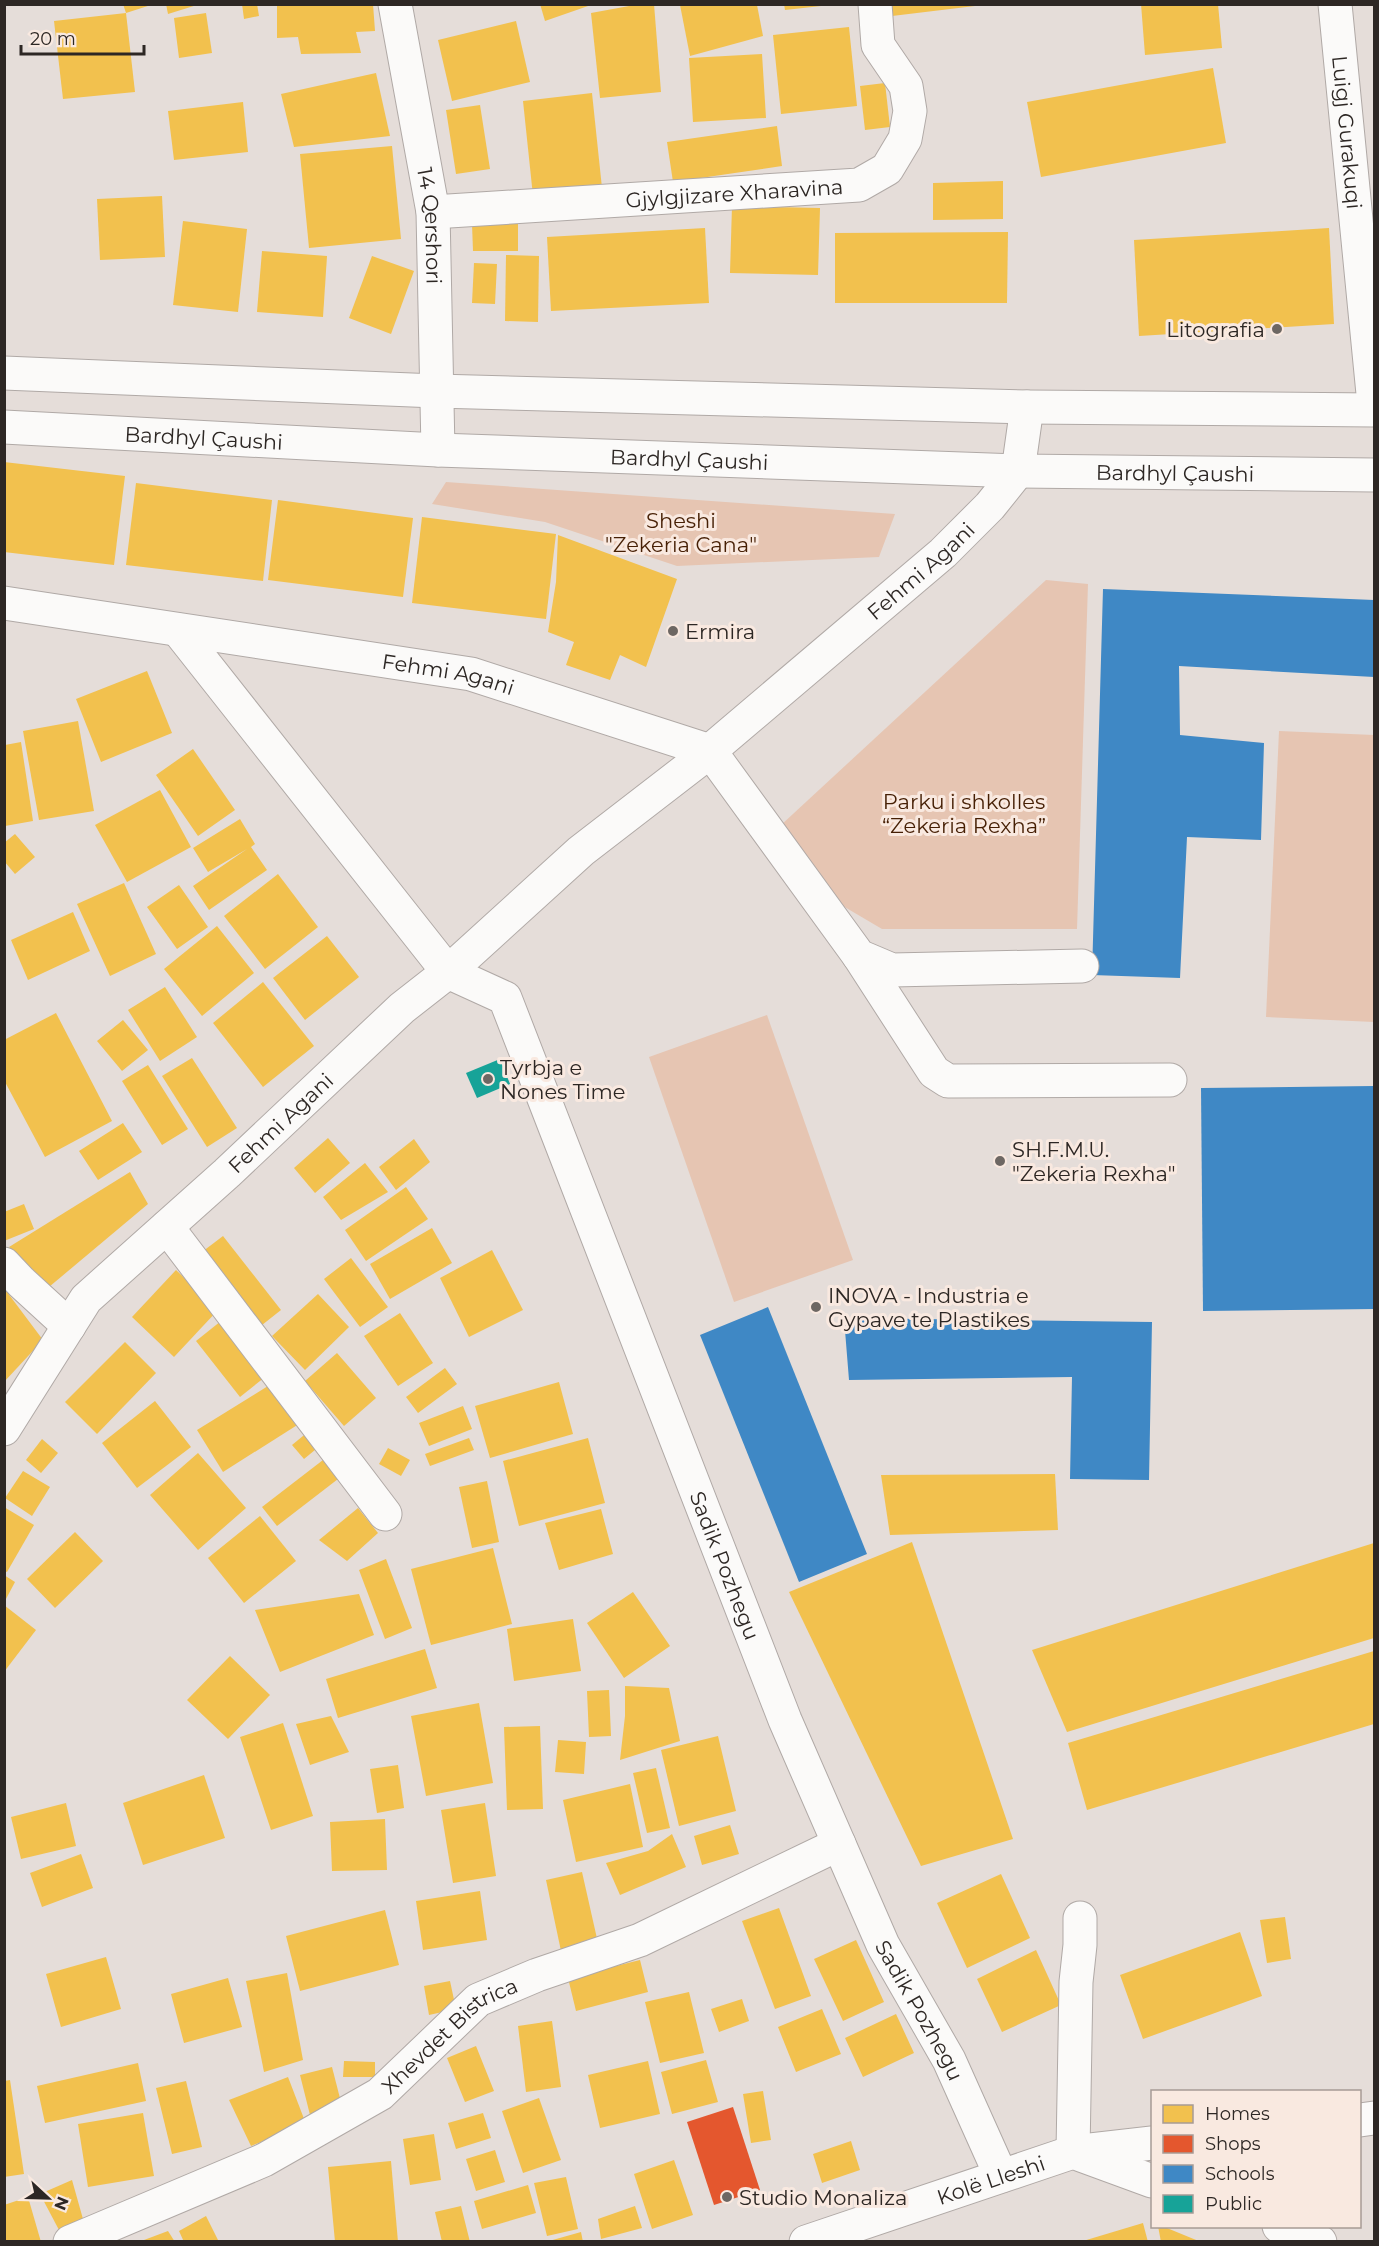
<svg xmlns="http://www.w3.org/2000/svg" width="1379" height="2246" font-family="Montserrat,sans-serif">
	<rect width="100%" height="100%" fill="#e5ddd9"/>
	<g fill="#e6c5b2">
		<path d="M446,482L895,514L879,557L677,566L545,522L432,504Z"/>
		<path d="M1046,580L1088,584L1077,929H882L775,866L767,838Z"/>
		<path d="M1279,731L1374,735V1022L1266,1017Z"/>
		<path d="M767,1015L853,1260L734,1302L649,1057Z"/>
	</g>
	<g fill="#f2c14e">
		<path d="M123,4H151V5L126,13Z"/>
		<path d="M166,4H197V5L168,14Z"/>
		<path d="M242,4H257L259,16L244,19Z"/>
		<path d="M277,4H373L375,31L356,32L361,53L301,54L298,37L277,38Z"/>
		<path d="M540,4H591V5L545,21Z"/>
		<path d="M640,4H654L661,92L600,98L591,13Z"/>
		<path d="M784,4H820L821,6L785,10Z"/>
		<path d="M891,4H975V6L892,16Z"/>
		<path d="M1141,4H1218L1222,48L1145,55Z"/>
		<path d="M680,5H757L763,36L690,56Z"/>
		<path d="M126,13L135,92L63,99L54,21Z"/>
		<path d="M206,13L212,53L179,58L174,18Z"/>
		<path d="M516,21L530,82L452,101L438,40Z"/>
		<path d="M849,27L857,106L781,114L773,35Z"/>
		<path d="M762,54L766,118L693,122L689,58Z"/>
		<path d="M1213,68L1226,143L1041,177L1027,102Z"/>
		<path d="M376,73L390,136L294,147L281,94Z"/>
		<path d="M885,83L890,127L865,130L860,86Z"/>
		<path d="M592,93L602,188L533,196L523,101Z"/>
		<path d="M243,102L248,152L174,160L168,111Z"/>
		<path d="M480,105L490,169L456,174L446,110Z"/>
		<path d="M777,126L782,166L673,182L667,142Z"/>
		<path d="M392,146L401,239L309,248L300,154Z"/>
		<path d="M1003,181V219L933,220V183Z"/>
		<path d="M162,196L165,257L100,260L97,199Z"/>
		<path d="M732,206L820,208L818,275L730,273Z"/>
		<path d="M183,221L247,229L238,312L173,305Z"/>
		<path d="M472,224H518V251H473Z"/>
		<path d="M705,228L709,303L551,311L547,237Z"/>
		<path d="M1329,228L1334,324L1139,336L1134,240Z"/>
		<path d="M1008,232L1007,303H835V233Z"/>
		<path d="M262,251L327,256L323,317L257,312Z"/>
		<path d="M506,255L539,256L538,322L505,321Z"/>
		<path d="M372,256L414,271L391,334L349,318Z"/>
		<path d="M474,263L497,264L495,304L472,303Z"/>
		<path d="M4,462L125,476L114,565L4,552Z"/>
		<path d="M136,483L272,500L263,581L126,565Z"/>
		<path d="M278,500L413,518L403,597L268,580Z"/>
		<path d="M422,517L556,534L546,619L412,603Z"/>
		<path d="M558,535L677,579L646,667L620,655L610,680L566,665L574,642L548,632L556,582Z"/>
		<path d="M147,671L172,733L101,762L76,699Z"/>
		<path d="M78,721L94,811L39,820L23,731Z"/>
		<path d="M21,742L33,821L5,826V745Z"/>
		<path d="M193,749L235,810L198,836L156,775Z"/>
		<path d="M160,790L191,847L127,882L95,825Z"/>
		<path d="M240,819L255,844L251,847L267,870L209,910L193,886L247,849L208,872L193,848Z"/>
		<path d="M15,834L35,857L15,874L4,861V843Z"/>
		<path d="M278,874L318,927L265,969L224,916Z"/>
		<path d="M124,883L156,954L110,976L77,904Z"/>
		<path d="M179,885L208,927L177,949L147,907Z"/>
		<path d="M73,912L90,951L28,980L11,940Z"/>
		<path d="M217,926L254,973L202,1016L164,969Z"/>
		<path d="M327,936L359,977L305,1020L273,978Z"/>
		<path d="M263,982L314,1046L263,1087L213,1023Z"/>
		<path d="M165,987L197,1037L160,1061L128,1010Z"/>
		<path d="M56,1013L112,1121L45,1157L4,1080V1040Z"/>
		<path d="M123,1020L148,1050L122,1071L97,1041Z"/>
		<path d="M192,1058L237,1128L207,1147L162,1076Z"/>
		<path d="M148,1065L188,1129L162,1145L122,1081Z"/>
		<path d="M123,1123L142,1152L98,1180L79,1151Z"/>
		<path d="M328,1138L350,1163L315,1193L294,1168Z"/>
		<path d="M414,1139L430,1162L396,1190L379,1167Z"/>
		<path d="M365,1163L388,1192L341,1220L323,1197Z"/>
		<path d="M130,1172L148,1204L49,1287L9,1247Z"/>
		<path d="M406,1187L428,1219L366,1261L345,1230Z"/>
		<path d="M24,1204L34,1229L4,1241V1212Z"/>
		<path d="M432,1228L452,1263L390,1299L370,1264Z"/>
		<path d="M223,1236L281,1310L257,1329L198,1255Z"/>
		<path d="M492,1250L523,1310L469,1337L440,1278Z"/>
		<path d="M351,1258L388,1307L360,1327L324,1279Z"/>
		<path d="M176,1270L218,1310L174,1357L132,1317Z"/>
		<path d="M4,1288L43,1340L4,1382Z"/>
		<path d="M318,1294L349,1327L305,1370L272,1336Z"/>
		<path d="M400,1313L433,1363L398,1386L364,1336Z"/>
		<path d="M221,1321L265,1377L240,1397L196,1341Z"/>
		<path d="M125,1342L156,1373L97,1434L65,1402Z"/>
		<path d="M337,1353L376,1398L344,1426L305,1381Z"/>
		<path d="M445,1368L457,1384L418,1413L406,1397Z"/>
		<path d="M276,1381L302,1422L223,1472L197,1430Z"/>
		<path d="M559,1382L573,1434L490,1458L475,1406Z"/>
		<path d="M155,1401L191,1447L137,1488L102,1443Z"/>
		<path d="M463,1406L472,1429L429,1446L419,1423Z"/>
		<path d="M309,1431L321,1445L304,1459L292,1445Z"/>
		<path d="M469,1438L474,1450L430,1466L425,1454Z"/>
		<path d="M588,1438L605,1503L519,1526L503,1461Z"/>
		<path d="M42,1439L58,1453L41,1473L26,1460Z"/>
		<path d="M388,1448L410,1460L401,1476L379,1464Z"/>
		<path d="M198,1453L246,1508L198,1550L150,1495Z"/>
		<path d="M323,1460L338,1479L277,1526L262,1507Z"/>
		<path d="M23,1471L50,1487L32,1516L5,1498Z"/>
		<path d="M1055,1474L1058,1530L890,1535L881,1475Z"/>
		<path d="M487,1481L499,1542L472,1548L459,1487Z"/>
		<path d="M4,1507L34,1525L7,1572L4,1571Z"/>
		<path d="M358,1508L378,1533L347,1561L319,1540Z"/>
		<path d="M601,1509L613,1554L559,1570L545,1523Z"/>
		<path d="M260,1516L296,1561L244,1603L208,1558Z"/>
		<path d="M75,1532L103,1561L55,1608L27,1579Z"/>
		<path d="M912,1542L1013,1839L921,1866L789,1592Z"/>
		<path d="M1374,1543V1638L1067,1732L1032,1650Z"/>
		<path d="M493,1548L512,1624L431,1645L411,1569Z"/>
		<path d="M386,1559L412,1628L385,1639L359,1570Z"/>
		<path d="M4,1575L15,1582L6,1599L4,1598Z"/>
		<path d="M633,1592L670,1646L624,1678L587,1623Z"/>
		<path d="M359,1594L374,1635L280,1672L255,1610Z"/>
		<path d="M4,1605L36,1630L4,1672Z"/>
		<path d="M573,1619L581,1671L514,1681L507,1629Z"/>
		<path d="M425,1649L437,1688L338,1718L326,1679Z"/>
		<path d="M1374,1651V1724L1087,1810L1068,1743Z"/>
		<path d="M230,1656L270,1695L228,1739L187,1700Z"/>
		<path d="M625,1686L669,1688L680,1741L620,1760L625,1716Z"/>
		<path d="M609,1690L611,1736L589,1737L587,1691Z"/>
		<path d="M479,1703L493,1783L426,1796L411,1716Z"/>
		<path d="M331,1716L349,1752L310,1765L296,1724Z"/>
		<path d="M283,1723L313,1816L271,1830L240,1737Z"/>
		<path d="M540,1726L543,1809L507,1810L504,1727Z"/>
		<path d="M718,1736L736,1811L679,1826L661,1750Z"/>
		<path d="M558,1740L586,1742L584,1774L555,1772Z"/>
		<path d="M398,1765L404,1808L377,1813L370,1769Z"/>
		<path d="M656,1768L670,1828L647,1833L633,1773Z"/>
		<path d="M204,1775L225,1838L143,1865L123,1803Z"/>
		<path d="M630,1784L643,1847L576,1862L563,1800Z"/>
		<path d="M66,1803L76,1846L21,1859L11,1817Z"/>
		<path d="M485,1803L496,1876L453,1883L441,1810Z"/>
		<path d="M385,1819L387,1870L332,1871L330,1822Z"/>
		<path d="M730,1825L739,1854L702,1865L694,1836Z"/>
		<path d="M672,1834L686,1867L620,1895L606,1863L648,1851Z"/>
		<path d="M81,1854L93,1888L42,1907L30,1873Z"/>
		<path d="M582,1872L598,1943L561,1951L546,1880Z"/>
		<path d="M1001,1874L1030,1938L967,1968L937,1903Z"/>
		<path d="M480,1891L487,1940L423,1950L416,1901Z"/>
		<path d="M779,1908L811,1996L775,2009L742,1921Z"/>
		<path d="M385,1910L399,1965L300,1991L286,1936Z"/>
		<path d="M1285,1917L1291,1959L1267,1963L1260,1920Z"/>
		<path d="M1240,1932L1262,1996L1143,2039L1120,1975Z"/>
		<path d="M856,1940L884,2002L843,2021L814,1959Z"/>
		<path d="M1036,1950L1061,2005L1002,2032L977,1979Z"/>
		<path d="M106,1957L121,2009L61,2027L46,1974Z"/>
		<path d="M640,1960L648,1992L576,2011L568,1978Z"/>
		<path d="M287,1973L303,2060L264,2072L246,1981Z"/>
		<path d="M228,1978L242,2027L184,2043L171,1994Z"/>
		<path d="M450,1981L456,2009L429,2015L424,1986Z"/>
		<path d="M689,1992L704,2053L660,2063L645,2002Z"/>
		<path d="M742,1999L749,2021L719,2032L711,2009Z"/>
		<path d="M822,2009L841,2054L796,2072L778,2027Z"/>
		<path d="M896,2014L914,2053L863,2077L845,2038Z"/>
		<path d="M552,2021L561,2087L526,2092L518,2026Z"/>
		<path d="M476,2046L494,2091L465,2102L447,2058Z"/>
		<path d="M706,2060L718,2102L672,2114L661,2072Z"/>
		<path d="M344,2061L375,2062V2077H343Z"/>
		<path d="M648,2061L660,2114L600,2128L588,2075Z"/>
		<path d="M138,2063L146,2101L45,2123L37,2086Z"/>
		<path d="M332,2067L343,2110L311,2119L300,2075Z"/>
		<path d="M288,2077L306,2124L251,2146L229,2100Z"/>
		<path d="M10,2080L24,2174L4,2177V2081Z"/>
		<path d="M186,2081L202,2147L172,2154L156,2088Z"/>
		<path d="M763,2091L771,2140L751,2143L743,2094Z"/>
		<path d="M539,2098L561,2160L523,2173L502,2111Z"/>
		<path d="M143,2113L154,2176L88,2187L78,2124Z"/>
		<path d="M483,2113L491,2138L456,2149L448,2123Z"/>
		<path d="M434,2134L441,2180L410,2185L403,2139Z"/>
		<path d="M851,2141L860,2170L822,2183L813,2154Z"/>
		<path d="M495,2150L505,2182L476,2191L466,2159Z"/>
		<path d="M674,2160L693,2215L652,2229L634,2174Z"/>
		<path d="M391,2161L398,2242H335L328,2167Z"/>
		<path d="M566,2177L578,2229L547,2236L534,2183Z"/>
		<path d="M72,2180L83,2219L59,2230L40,2194Z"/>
		<path d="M528,2185L536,2213L482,2229L474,2201Z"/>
		<path d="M28,2197L41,2242H5L4,2205Z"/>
		<path d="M461,2206L470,2242H442L435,2212Z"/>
		<path d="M635,2206L642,2228L601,2239L598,2219Z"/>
		<path d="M206,2216L219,2242H184L179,2231Z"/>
		<path d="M1143,2223L1148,2242H1083V2241Z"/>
		<path d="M1158,2226H1162L1201,2242H1161Z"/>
		<path d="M168,2231L175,2242H145L144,2240Z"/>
		<path d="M581,2232L583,2242H549V2241Z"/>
	</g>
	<path fill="#e4572e" d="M733,2107L760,2190L714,2205L687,2122Z"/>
	<g fill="#3f88c5">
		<path d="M1103,589L1374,600V677L1179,666L1180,735L1264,743L1261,840L1187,837L1180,978L1092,975Z"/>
		<path d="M1374,1086V1309L1203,1311L1201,1088Z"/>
		<path d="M768,1307L867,1554L799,1582L700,1335Z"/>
		<path d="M844,1318L1152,1322L1149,1480L1070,1479L1072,1377L849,1380Z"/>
	</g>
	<path fill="#17a398" d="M500,1059L510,1084L477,1098L466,1073Z"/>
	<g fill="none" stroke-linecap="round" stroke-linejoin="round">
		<defs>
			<g id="minor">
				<path id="s1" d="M395,4L433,212L438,450"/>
				<path id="s2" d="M1335,4L1374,404"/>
				<path id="s3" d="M433,212L859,185L887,169L905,139L910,111L906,86L878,45L875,4"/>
				<path id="s4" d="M4,603L471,674L710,751L859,956L892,970L1082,966"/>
				<path id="s5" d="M178,630L448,972L505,998L785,1720L883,1945L949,2060L1001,2176"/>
				<path d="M859,956L934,1072L948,1081L1170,1080"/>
				<path d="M167,1227L385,1514"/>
				<path d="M4,1264L21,1282L69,1326"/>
				<path id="s6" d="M4,1429L86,1299L227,1173L402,1008L448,972L581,851L699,760L943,553L990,506L1018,471L1027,407"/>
				<path d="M1360,2120L1374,2118"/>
				<path d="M1073,2152L1076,1982L1080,1945V1918"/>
				<path d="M1081,2155L1152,2181"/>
				<path d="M1279,2226L1320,2242"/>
				<path id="s7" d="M70,2242L264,2160L380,2094L478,2000L537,1975L640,1940L839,1844"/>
				<path id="s8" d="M806,2242L1073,2152L1152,2143"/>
			</g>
			<g id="major">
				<path d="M4,373L436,391L1027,407L1374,410"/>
				<path id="s9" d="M4,427L438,450L1018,471L1374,475"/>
			</g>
		</defs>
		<use href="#minor" stroke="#b0a9a6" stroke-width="35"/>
		<use href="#major" stroke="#b0a9a6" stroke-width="35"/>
		<use href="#minor" stroke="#fbfaf9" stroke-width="33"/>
		<use href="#major" stroke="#fbfaf9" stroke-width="33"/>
	</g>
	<g fill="#6d6763" stroke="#f9e9e0" stroke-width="2">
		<circle cx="1277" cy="329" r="6"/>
		<circle cx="673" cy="631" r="6"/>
		<circle cx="488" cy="1079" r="6"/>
		<circle cx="1000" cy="1161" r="6"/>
		<circle cx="816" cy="1307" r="6"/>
		<circle cx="727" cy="2197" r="6"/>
	</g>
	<g text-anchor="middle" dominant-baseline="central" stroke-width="6" stroke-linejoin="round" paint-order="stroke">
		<g font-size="21" fill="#2d2724" stroke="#f9e9e0">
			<text stroke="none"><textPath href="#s2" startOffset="129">Luigj Gurakuqi</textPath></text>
			<text stroke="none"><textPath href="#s3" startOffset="302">Gjylgjizare Xharavina</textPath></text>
			<text stroke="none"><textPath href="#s1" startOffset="225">14 Qershori</textPath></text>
			<text stroke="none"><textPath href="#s9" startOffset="200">Bardhyl Çaushi</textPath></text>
			<text stroke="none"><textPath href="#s9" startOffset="686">Bardhyl Çaushi</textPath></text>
			<text stroke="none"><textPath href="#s9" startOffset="1172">Bardhyl Çaushi</textPath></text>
			<text stroke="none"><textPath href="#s6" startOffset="1262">Fehmi Agani</textPath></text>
			<text stroke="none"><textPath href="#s4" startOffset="450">Fehmi Agani</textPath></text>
			<text stroke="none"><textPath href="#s6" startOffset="416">Fehmi Agani</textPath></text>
			<text stroke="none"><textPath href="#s5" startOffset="1107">Sadik Pozhegu</textPath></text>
			<text stroke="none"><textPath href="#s5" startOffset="1593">Sadik Pozhegu</textPath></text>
			<text stroke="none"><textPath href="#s7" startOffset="436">Xhevdet Bistrica</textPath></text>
			<text stroke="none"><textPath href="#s8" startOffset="195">Kolë Lleshi</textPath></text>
		</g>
		<g font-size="21" fill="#2d2724" stroke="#f9e9e0" text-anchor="start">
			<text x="1265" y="329" text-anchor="end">Litografia</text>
			<text x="685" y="631">Ermira</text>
			<text x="500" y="1067">Tyrbja e<tspan x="500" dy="24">Nones Time</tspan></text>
			<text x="1012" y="1149">SH.F.M.U.<tspan x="1012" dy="24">"Zekeria Rexha"</tspan></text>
			<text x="828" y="1295">INOVA - Industria e<tspan x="828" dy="24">Gypave te Plastikes</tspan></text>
			<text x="739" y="2197">Studio Monaliza</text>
		</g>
		<g font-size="21" fill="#461f04" stroke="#f9e9e0">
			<text x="681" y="520">Sheshi<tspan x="681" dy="24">"Zekeria Cana"</tspan></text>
			<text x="964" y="801">Parku i shkolles<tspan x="964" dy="24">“Zekeria Rexha”</tspan></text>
		</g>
	</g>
	<rect width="1379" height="2246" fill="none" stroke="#2d2724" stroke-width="12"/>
	<rect x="1151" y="2090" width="210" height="138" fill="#f9e9e0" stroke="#a79b95" stroke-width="1.5"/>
	<rect x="1163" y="2105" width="30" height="18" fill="#f2c14e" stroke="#a79b95" stroke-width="1.5"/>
	<text x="1205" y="2120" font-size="18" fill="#2d2724">Homes</text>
	<rect x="1163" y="2135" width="30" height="18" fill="#e4572e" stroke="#a79b95" stroke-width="1.5"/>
	<text x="1205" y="2150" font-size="18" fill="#2d2724">Shops</text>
	<rect x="1163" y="2165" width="30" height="18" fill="#3f88c5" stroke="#a79b95" stroke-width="1.5"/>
	<text x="1205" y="2180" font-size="18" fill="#2d2724">Schools</text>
	<rect x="1163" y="2195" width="30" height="18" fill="#17a398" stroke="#a79b95" stroke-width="1.5"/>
	<text x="1205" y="2210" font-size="18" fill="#2d2724">Public</text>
	<g transform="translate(48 2198) rotate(112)" stroke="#f9e9e0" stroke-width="4.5" paint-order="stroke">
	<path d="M0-4.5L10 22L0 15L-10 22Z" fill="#2d2724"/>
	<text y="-9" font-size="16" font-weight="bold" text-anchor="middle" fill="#2d2724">N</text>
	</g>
	<path d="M21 45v9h123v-9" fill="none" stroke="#2d2724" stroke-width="3"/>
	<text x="30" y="45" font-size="18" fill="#2d2724" stroke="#f9e9e0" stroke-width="4.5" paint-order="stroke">20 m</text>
</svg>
